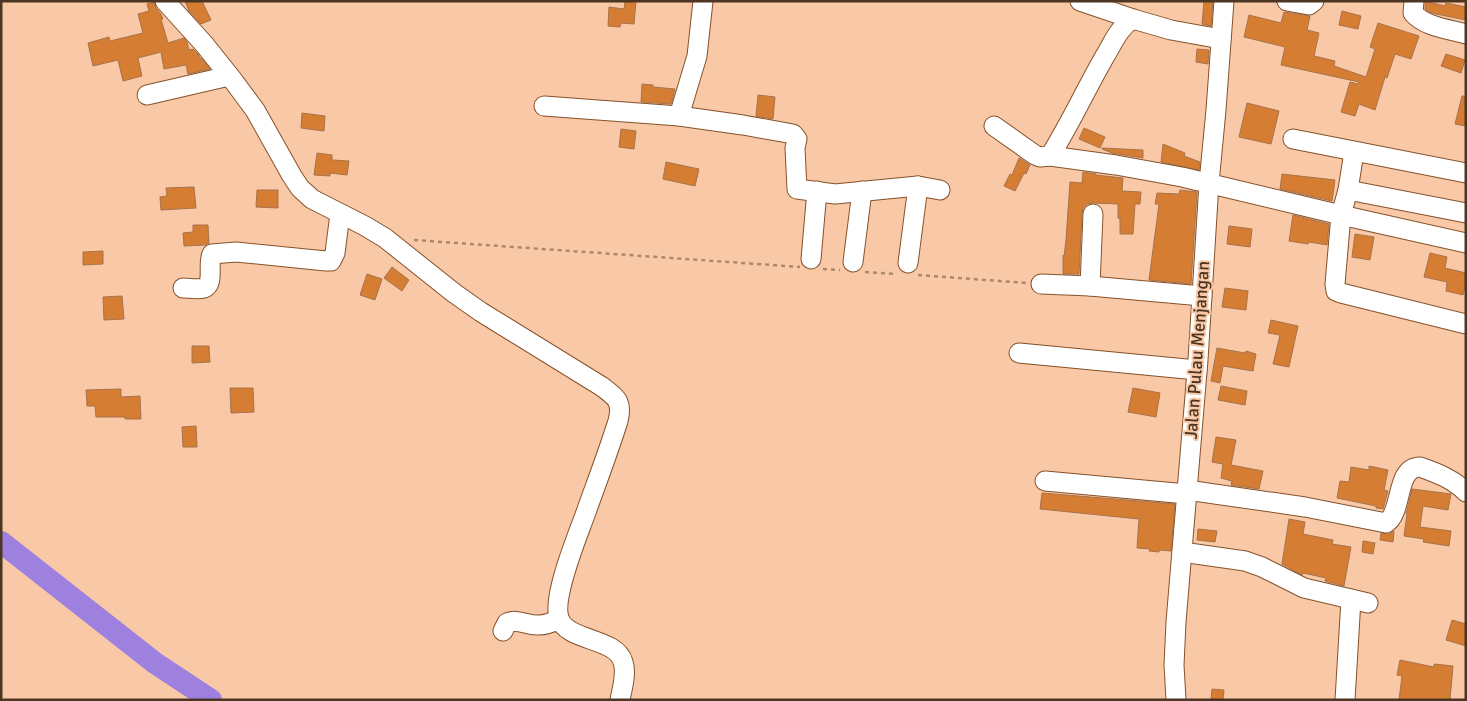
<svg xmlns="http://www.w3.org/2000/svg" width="1467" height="701" font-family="Signika,sans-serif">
	<rect width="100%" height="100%" fill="#f9c9a7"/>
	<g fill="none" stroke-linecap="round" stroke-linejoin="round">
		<path stroke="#9e80de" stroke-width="22" d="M1,542L155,663L211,700"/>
	</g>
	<g fill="#d57d33" stroke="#a8724a">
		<path d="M185,1H202L211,20L201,24L189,11Z"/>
		<path d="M625,1H636L634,24L621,23L620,27L608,26L609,7L624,9Z"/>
		<path d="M1204,1H1213L1211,26L1202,24Z"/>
		<path d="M1425,1L1445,6L1446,3L1466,7V20L1436,14L1429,12L1425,9Z"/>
		<path d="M154,2L156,8L161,14L163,19H161L168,43L184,38L187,42L189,50L193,49L199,55V58H201L210,69L188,74L186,65L164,69L161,52L138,58L142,76L123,81L118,60L93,66L88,43L109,37L110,41L143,33L138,14L149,11L147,4Z"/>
		<path d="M1342,11L1361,16L1358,29L1339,25Z"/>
		<path d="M1284,12L1310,16L1307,30L1319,33L1314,56L1335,61L1334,66L1366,77L1375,49L1370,47L1378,23L1419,36L1411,59L1395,54L1387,78L1385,77L1375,110L1359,104L1355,116L1341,112L1350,82L1358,84L1359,82L1281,65L1285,47L1244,37L1249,15L1281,23Z"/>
		<path d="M1197,49L1209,50L1208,64L1196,62Z"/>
		<path d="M1446,54L1465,60L1461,73L1441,66Z"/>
		<path d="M642,84L653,85V87L675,89L671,104L641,102Z"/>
		<path d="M758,95L775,97L773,119L756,116Z"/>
		<path d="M1462,96H1466V126L1455,124Z"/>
		<path d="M1247,103L1279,111L1271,144L1239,137Z"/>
		<path d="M302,113L325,116L324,131L301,128Z"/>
		<path d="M1084,128L1105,137L1100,148L1079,139Z"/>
		<path d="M621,129L636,131L634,149L619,147Z"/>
		<path d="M1163,144L1185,153L1184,156L1200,162L1199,170L1161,162Z"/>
		<path d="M1102,148L1143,150V158L1112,153L1102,149Z"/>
		<path d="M317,153L332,155V160L349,161L347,175L330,173V176L314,175Z"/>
		<path d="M1019,158L1030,165L1026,174L1024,173L1015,191L1004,186L1010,174L1012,175Z"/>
		<path d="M666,162L699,169L695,186L663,179Z"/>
		<path d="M1083,172L1096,174V175L1123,178L1122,191L1141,192L1140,204H1135L1133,234H1120V219L1118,218V204L1093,203L1087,204L1083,208L1082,214L1079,274H1063V255L1064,256L1066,240L1070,182L1082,183Z"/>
		<path d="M1282,174L1335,180L1332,201L1280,189Z"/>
		<path d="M194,187L196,208L161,210L160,197L167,196L166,188Z"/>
		<path d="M257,190H278V208L256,207Z"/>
		<path d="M1180,190L1197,192L1191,284L1149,280L1159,204H1155L1157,193L1179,194Z"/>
		<path d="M1293,215L1329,224L1327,245L1309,242L1308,244L1289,241Z"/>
		<path d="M193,225H208L209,243L205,245L184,246L183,233L193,232Z"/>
		<path d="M1229,226L1252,229L1250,247L1227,244Z"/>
		<path d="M1355,234L1374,237L1370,260L1352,257Z"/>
		<path d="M103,251V264L83,265V252Z"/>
		<path d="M1430,253L1447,257L1445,268L1466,273V282L1463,295L1446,291L1447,282L1424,277Z"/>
		<path d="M392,267L409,280L402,291L384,278Z"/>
		<path d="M367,274L382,279L375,300L360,295Z"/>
		<path d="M1225,288L1248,291L1246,310L1222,307Z"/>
		<path d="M122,296L124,319L104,320L103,297Z"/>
		<path d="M1271,320L1298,326L1289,367L1273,364L1280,335L1268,333Z"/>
		<path d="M192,346H209L210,362L192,363Z"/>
		<path d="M1217,348L1245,353L1246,351L1256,354L1253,371L1223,366L1220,383L1211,381Z"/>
		<path d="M1221,386L1247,391L1245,405L1218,400Z"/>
		<path d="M230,388H253L254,412L231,413Z"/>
		<path d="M1133,388L1160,393L1156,417L1128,412Z"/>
		<path d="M121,389V397L140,396L141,419H125V417H96L95,406H87L86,390Z"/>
		<path d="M196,426L197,447H183L182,427Z"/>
		<path d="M1216,437L1236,440L1231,465L1263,471L1259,489L1231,485L1232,481L1221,478L1223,464L1212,462Z"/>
		<path d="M1369,466L1388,470L1384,490L1388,491L1383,509L1376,508V506L1337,498L1340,481L1349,482L1351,467L1369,470Z"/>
		<path d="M1412,489L1451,494L1448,510L1423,506L1420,527L1451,531L1449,546L1423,542L1424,539L1404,536L1407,514H1406Z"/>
		<path d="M1042,493L1175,504L1171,551L1159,550V552L1149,551L1150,549L1137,548L1139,519L1040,509Z"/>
		<path d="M1289,519L1305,522L1303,534L1333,540L1332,544L1351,547L1344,586L1325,581L1326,578L1303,573L1302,575L1282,564Z"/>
		<path d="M1198,529L1217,531L1215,542L1197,540Z"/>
		<path d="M1394,531L1393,542L1380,540L1381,533L1389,534Z"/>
		<path d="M1363,541L1375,543L1373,554L1362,552Z"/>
		<path d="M1452,620L1466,624V646L1446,640Z"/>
		<path d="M1400,660L1434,667V664L1453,666L1450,700H1399L1402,676L1397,675Z"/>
		<path d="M1212,689L1224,690L1223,700H1211Z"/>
	</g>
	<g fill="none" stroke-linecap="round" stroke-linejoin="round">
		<defs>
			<g id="minor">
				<path d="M165,1L204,44L232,79L255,110L292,176L300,188L312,199L365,226L385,238L454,293L481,312L601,386C616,397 623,401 618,421C608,453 596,484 585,515C577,537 552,597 559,618C567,642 616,637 623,662C627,673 622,689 620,700"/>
				<path d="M1080,1L1133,19L1171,30L1221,39"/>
				<path d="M1287,1L1309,5L1314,1"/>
				<path d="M1414,1L1413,13C1425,27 1449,29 1466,34"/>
				<path d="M147,95L229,76"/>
				<path d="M544,106L679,116L743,125L793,134L797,139L795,148L797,189L835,194L918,186L940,190"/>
				<path d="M679,116L697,56L703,1"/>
				<path d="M994,126L1035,155L1040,157L1050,156C1070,124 1086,89 1105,56C1113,43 1119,27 1133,19"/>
				<path d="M1293,139L1466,173"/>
				<path d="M1354,152L1348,190L1341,215L1335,284L1336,291L1341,293L1466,324"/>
				<path d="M1050,156L1116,165L1182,177L1341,215L1466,243"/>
				<path d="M1348,190L1466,213"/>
				<path d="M811,259L817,191"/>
				<path d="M853,262L862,191"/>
				<path d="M908,263L918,186"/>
				<path d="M1041,284L1090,286L1202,296"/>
				<path d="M1090,286L1093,214"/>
				<path d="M183,288C189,288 198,290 204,288C215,284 207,262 212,254L236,252L326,261H331L335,253L340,214"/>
				<path d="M1019,353L1197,370"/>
				<path d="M1045,481L1187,494"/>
				<path d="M1187,490L1305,507L1386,523C1403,513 1395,467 1420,467C1437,473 1453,479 1466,492"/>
				<path d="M1182,552L1245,561L1262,567L1304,588L1368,603"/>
				<path d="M503,631L507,623C518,618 527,626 539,625C546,625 553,622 559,619"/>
				<path d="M1176,700L1174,665L1176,622L1198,360L1209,183L1216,110L1224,1"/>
				<path d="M1345,700L1351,599"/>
			</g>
		</defs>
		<use href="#minor" stroke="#855129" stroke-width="21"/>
		<g stroke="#ac876c" stroke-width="2.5" stroke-dasharray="4 4" stroke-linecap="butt">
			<path d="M414,240L800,267"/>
			<path d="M823,269L840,270"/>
			<path d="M865,272L897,274"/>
			<path d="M918,275L1027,283"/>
		</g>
		<use href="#minor" stroke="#fff" stroke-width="19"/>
	</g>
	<g text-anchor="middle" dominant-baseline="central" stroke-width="4" stroke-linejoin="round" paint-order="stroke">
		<g font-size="18" fill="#4c3523" stroke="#f9c9a7">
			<text transform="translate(1197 350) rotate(-86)">Jalan Pulau Menjangan</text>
		</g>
	</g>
	<rect width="1467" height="701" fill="none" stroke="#4c3523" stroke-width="5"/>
</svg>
